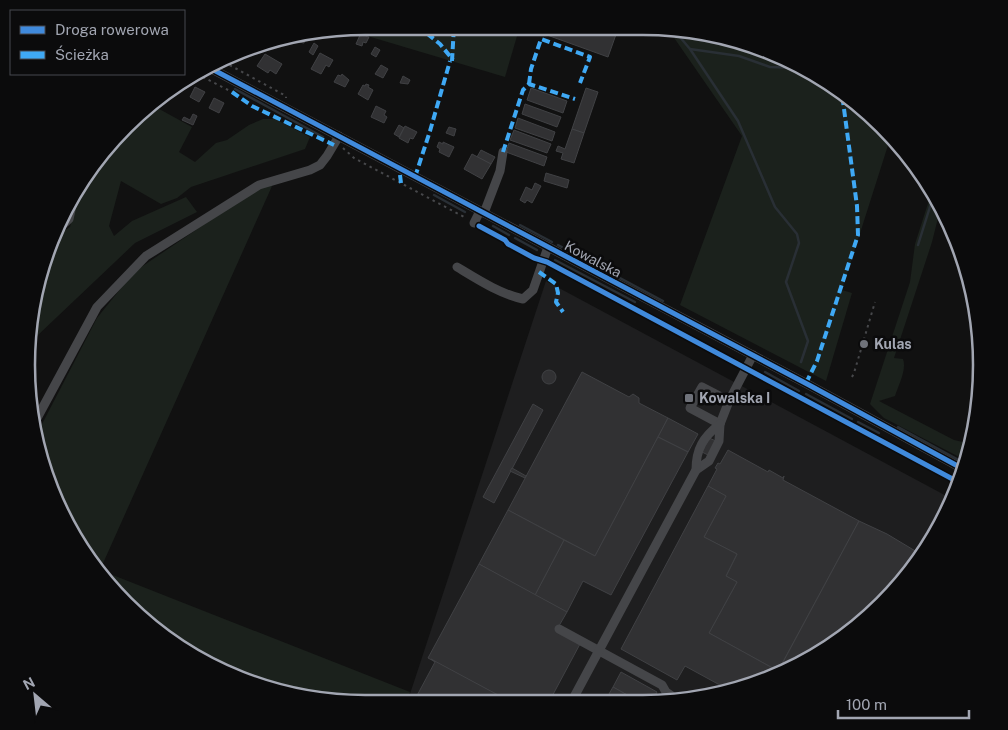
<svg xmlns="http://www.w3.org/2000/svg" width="1008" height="730" font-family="'Public Sans',sans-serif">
	<rect width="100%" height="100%" fill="#111"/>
	<path fill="#1e1e1f" d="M546,281L952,499L937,534L898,588L849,634L773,678L687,701L407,703Z"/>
	<g fill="#1b211c">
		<path d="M365,26H520L505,77L354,32L352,28Z"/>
		<path d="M668,29L730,38L831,83L890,139L842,290L852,293L826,381L680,305L742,136Z"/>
		<path d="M152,105L192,127L179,152L195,162L216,143L227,140L249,125L263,119H275L310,137L305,149L191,187L177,198L161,204L121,181L109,226L114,236L132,221L186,197L197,212L135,243L38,335L31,349L33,299L53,238L70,227L78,190L110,142Z"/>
		<path d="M277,175L100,570L410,692L407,703H343L279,692L191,655L142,620L96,571L52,495L32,421L41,426L97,318L134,272Z"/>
		<path d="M932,191L941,206L932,242L894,358L903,359C907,370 898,386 895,396L879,401L954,440L971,444L967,461L884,418L870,404L910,282L915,244Z"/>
	</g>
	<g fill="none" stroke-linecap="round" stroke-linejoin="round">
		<g stroke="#292f35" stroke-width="2.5">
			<path d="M674,30L690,49L738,121L775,207L797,234L799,243L786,282L808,341L801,362"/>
			<path d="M690,49L739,56L770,67L798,68"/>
			<path d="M235,89L323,137"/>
			<path d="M434,195L465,212"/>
			<path d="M520,225L552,242"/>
			<path d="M493,226L509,235"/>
			<path d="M515,238L537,250"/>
			<path d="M558,245L663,301"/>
			<path d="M918,245L934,194"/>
			<path d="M555,260L635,302"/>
			<path d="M765,372L799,391"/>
			<path d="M806,394L852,419"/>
			<path d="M858,422L879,433"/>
			<path d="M898,427L966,464"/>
		</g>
	</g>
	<g fill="#313133" stroke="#404144">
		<path d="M550,26H619L608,57L547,35Z"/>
		<path d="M301,35H306L304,43L299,42Z"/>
		<path d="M360,35L369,37L366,43L363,42L362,46L356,44Z"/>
		<path d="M314,43L318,46L313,55L309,52Z"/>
		<path d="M375,47L380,50L376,57L371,54Z"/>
		<path d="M320,53L333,60L329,67L326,65L321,74L311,69Z"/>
		<path d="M265,54L282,64L276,74L270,70L268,73L257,66Z"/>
		<path d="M381,65L388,69L383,78L375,74Z"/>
		<path d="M342,74L349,80L345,87L334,82L338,75L341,76Z"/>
		<path d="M403,76L410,80L408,84L400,83Z"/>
		<path d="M183,80L186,82L180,92L172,87Z"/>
		<path d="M366,84L369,85L368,87L373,90L368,100L358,94L363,85L365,86Z"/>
		<path d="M195,87L205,92L199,102L190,97Z"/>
		<path d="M531,88L567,101L563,113L527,100Z"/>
		<path d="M586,88L598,92L584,133L572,129Z"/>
		<path d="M214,98L224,103L219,113L209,108Z"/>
		<path d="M525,104L561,117L557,127L522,114Z"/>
		<path d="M376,106L386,111L384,115L387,117L384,123L371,117Z"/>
		<path d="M193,114L197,116L193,125L182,120L184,117L190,120Z"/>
		<path d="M518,118L555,132L552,141L515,128Z"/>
		<path d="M399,125L404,128L399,137L394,134Z"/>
		<path d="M405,126L417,132L413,139L410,138L408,143L399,138Z"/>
		<path d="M449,127L456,129L454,136L446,133Z"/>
		<path d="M572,129L584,133L574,163L561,159L563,153L556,151L558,146L565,149Z"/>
		<path d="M514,130L551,144L547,153L510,140Z"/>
		<path d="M439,142L443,144V142L454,147L449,157L439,152L440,149L437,147Z"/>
		<path d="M509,143L547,157L544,166L506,152Z"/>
		<path d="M481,150L495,157L491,164L477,157Z"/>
		<path d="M472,154L491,164L482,179L464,169Z"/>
		<path d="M546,173L569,180L567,188L544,181Z"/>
		<path d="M535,183L541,186L532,203L527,200L525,203L520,200L526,187L532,190Z"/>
		<circle cx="549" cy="377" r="7"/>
		<path d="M582,372L629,397L633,394L639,398V403L668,418L595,556L508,510Z"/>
		<path d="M533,404L543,410L494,503L483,497Z"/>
		<path d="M668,418L698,434L688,452L658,437Z"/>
		<path d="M658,437L688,452L611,595L583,581L567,612L535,595L564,540L595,556Z"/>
		<path d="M709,438L716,441L708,455L702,452Z"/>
		<path d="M728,450L768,472L769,470L783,478L784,476L783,480L859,521L778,671L709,633L737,582L726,576L737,554L704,537L726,496L708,486L717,469L715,468L718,463L720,464Z"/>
		<path d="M512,468L526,476L525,478L510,471Z"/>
		<path d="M708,486L726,496L704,537L737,554L726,576L737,582L709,633L778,671L773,678L729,690L685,666L677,680L621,649Z"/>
		<path d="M508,510L564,540L535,595L479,564Z"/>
		<path d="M859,521L887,534L922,555L898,588L849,634L775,677Z"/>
		<path d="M479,564L567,612L556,631L580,644L549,702H511L428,658Z"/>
		<path d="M431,659L511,702L413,703L435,662Z"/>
		<path d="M621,672L657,692L652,701H638L613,687Z"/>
		<path d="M613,687L638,701H605Z"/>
	</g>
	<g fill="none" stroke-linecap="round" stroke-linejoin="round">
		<g stroke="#47484b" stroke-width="2" stroke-dasharray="2.5 4" stroke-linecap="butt">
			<path d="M224,62L286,96V98"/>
			<path d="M197,74L232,92"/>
			<path d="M343,148L354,158L466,218"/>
			<path d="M852,377L854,373L875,302"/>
		</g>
		<g stroke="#454649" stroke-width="9">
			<path d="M210,68L809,385L965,470"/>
			<path d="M484,213L500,171L503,152"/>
			<path d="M474,223L480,211"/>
			<path d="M55,232L69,219L74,196"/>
			<path d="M457,267C477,279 500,294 523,299L533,290L548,247"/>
			<path d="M36,420L97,307L146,256L259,185L310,170L320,165L327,156L339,136"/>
			<path d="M720,424L690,408L702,387L729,401"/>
			<path d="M696,470L709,461L719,441L720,424L729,401L753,355"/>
			<path d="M559,629L662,685L666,692L679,701"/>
			<path d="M582,701L574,697L696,470C696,449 703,437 720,424"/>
		</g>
		<g stroke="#3fa9f5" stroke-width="4" stroke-dasharray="8 4" stroke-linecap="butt">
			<path d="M418,26L440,44L453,60"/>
			<path d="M367,29L375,26"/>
			<path d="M452,61L454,26"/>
			<path d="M529,84L531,69L541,39L590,57L580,83"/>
			<path d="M232,92L252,106L334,145"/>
			<path d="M503,152L523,90L529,84L575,99"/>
			<path d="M400,175L401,183"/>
			<path d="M415,177L430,131L450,61"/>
			<path d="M539,272L556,284L558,293L556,302L563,312"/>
			<path d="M806,383L817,361L858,235L857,206L842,94"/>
		</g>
		<defs>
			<g id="cycleway">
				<path d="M210,68L809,385L965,470"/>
				<path d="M479,226L505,240L508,244L534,258L547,262L960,483"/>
			</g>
		</defs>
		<use href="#cycleway" stroke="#0b0b0c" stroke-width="8"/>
		<use href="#cycleway" stroke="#408adc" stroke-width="5"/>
	</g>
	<g fill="#6f727a" stroke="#0b0b0c" stroke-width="2">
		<circle cx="864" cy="344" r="5"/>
		<rect x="684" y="393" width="10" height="10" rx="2.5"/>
	</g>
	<g text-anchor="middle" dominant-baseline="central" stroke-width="5" stroke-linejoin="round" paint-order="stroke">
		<g font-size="14" fill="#a2a6b2" stroke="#0b0b0c">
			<text transform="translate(593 259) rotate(28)">Kowalska</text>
		</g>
		<g font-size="14" font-weight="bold" fill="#a2a6b2" stroke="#0b0b0c" text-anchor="start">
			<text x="874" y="344">Kulas</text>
			<text x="699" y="398">Kowalska I</text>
		</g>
	</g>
	<path d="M0 0H1008V730H0ZM365 35H643A330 330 0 0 1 973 365V365A330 330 0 0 1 643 695H365A330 330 0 0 1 35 365V365A330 330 0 0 1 365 35Z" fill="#0b0b0c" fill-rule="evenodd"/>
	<path fill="none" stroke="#a2a6b2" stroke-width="2.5" d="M365 35H643A330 330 0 0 1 973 365V365A330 330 0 0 1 643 695H365A330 330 0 0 1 35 365V365A330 330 0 0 1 365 35Z"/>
	<rect x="10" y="10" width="175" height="65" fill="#0b0b0c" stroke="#47494e"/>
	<rect x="20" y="26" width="25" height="8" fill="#408adc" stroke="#47494e"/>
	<text x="55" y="35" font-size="15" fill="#a2a6b2">Droga rowerowa</text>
	<rect x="20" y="51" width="25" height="8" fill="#3fa9f5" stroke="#47494e"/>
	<text x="55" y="60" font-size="15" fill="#a2a6b2">Ścieżka</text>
	<g transform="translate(35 695) rotate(332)" stroke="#0b0b0c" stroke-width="4" paint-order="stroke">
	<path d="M0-4L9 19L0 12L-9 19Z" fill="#a2a6b2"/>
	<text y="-8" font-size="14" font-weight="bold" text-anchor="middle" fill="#a2a6b2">N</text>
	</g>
	<path d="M838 710v8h131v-8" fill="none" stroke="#a2a6b2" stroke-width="2.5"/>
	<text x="846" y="710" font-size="15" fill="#a2a6b2" stroke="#0b0b0c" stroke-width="4" paint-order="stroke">100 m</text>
</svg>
